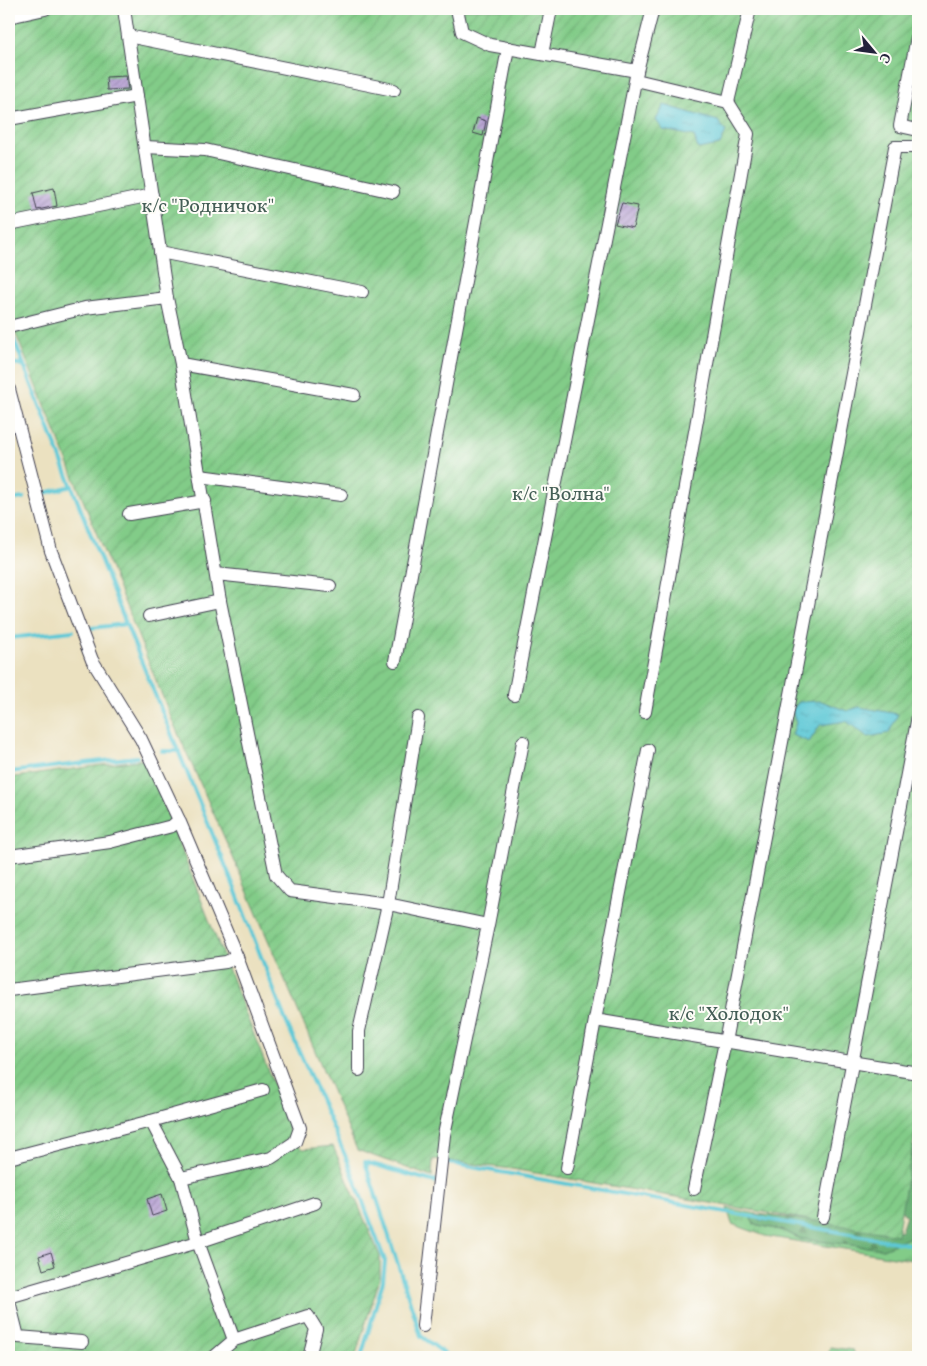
<svg xmlns="http://www.w3.org/2000/svg" width="927" height="1366" font-family="Vollkorn,serif">
	<defs>
		<pattern id="grass-tufts" width="24" height="20" patternUnits="userSpaceOnUse" patternTransform="scale(1.25)"><rect width="24" height="20" fill="#82cc88"/><path d="M3 7l-1-3M5 7V3M7 7l1-3M15 17l-1-3M17 17v-4M19 17l1-3" fill="none" stroke="#70af76"/></pattern>
		<pattern id="forest-firs" width="22" height="20" patternUnits="userSpaceOnUse" patternTransform="scale(1.25)"><rect width="22" height="20" fill="#69b074"/><path d="M5 1l3.5 6h-7zM16 11l3.5 6h-7z" fill="#568f60"/></pattern>
		<pattern id="garden-furrows" width="10" height="10" patternUnits="userSpaceOnUse" patternTransform="scale(1.25)"><rect width="10" height="10" fill="#82cc88"/><path d="M-1 1l2-2M0 10L10 0M9 11l2-2" fill="none" stroke="#70af76"/></pattern>
		<pattern id="water-ripples" width="26" height="14" patternUnits="userSpaceOnUse" patternTransform="scale(1.25)"><rect width="26" height="14" fill="#5dc8d6"/><path d="M2 4q2-2 4 0t4 0M15 11q2-2 4 0t4 0" fill="none" stroke="#4ca2af"/></pattern>
		<pattern id="building-hatch" width="6" height="6" patternUnits="userSpaceOnUse" patternTransform="scale(1.25)"><rect width="6" height="6" fill="#b9a4d5"/><path d="M-1 1l2-2M0 6l6-6M5 7l2-2" fill="none" stroke="#9685ae"/></pattern>
	</defs>
	<rect width="100%" height="100%" fill="#fdfcf7"/>
	<filter id="ink" filterUnits="userSpaceOnUse"><feTurbulence type="fractalNoise" baseFrequency=".02" numOctaves="2"/><feDisplacementMap in="SourceGraphic" scale="10" xChannelSelector="R" yChannelSelector="G"/><feConvolveMatrix kernelMatrix="1 2 1 2 8 2 1 2 1" color-interpolation-filters="sRGB"/></filter>
	<filter id="wash" filterUnits="userSpaceOnUse"><feTurbulence type="fractalNoise" baseFrequency=".0096" numOctaves="4" result="noise"/><feDisplacementMap in="SourceGraphic" scale="20" xChannelSelector="R" yChannelSelector="G"/><feGaussianBlur stdDeviation="1.12" result="paint"/><feColorMatrix in="noise" values="0 0 0 0 0 0 0 0 0 0 0 0 0 0 0 0 0 1.4 0 .05"/><feComposite in="paint" operator="in"/></filter>
	<g filter="url(#wash)">
		<rect width="100%" height="100%" fill="#ebe1c0"/>
		<g fill="url(#grass-tufts)" stroke="#527762">
			<path d="M727,1208L757,1214L751,1219L754,1224L784,1231L801,1239L913,1236L918,1224V1261L765,1236L732,1224Z"/>
			<path d="M830,1347L853,1350L856,1357H828Z"/>
		</g>
		<path fill="url(#forest-firs)" stroke="#466958" d="M918,1146V1224L913,1236L883,1249L801,1239L784,1231L754,1224L751,1219L757,1214L901,1231L906,1216L896,1204L905,1148Z"/>
		<g fill="url(#garden-furrows)" stroke="#527762">
			<path d="M9,9H918V1117L897,1235L512,1169L433,1159L432,1177L357,1150L232,855L172,720L9,317Z"/>
			<path d="M146,759L289,1124V1136L303,1149L333,1146L380,1256V1278L355,1357H9V778Z"/>
		</g>
		<g fill="url(#water-ripples)" stroke="#407588">
			<path d="M664,105L718,121L726,131L720,145L698,149L694,136L663,130L656,120Z"/>
			<path d="M821,701L847,711L859,707L898,714L889,733L868,737L846,721L820,725L809,742L792,735L796,723L792,710L799,702Z"/>
		</g>
		<g fill="none" stroke-linecap="round" stroke-linejoin="round">
			<g stroke="#5dc8d6" stroke-width="4">
				<path d="M14,340L126,624L233,884L285,1019L348,1162L385,1261L383,1281L361,1357"/>
				<path d="M11,363L24,365"/>
				<path d="M45,493L72,486"/>
				<path d="M9,500L24,498"/>
				<path d="M91,628L126,624"/>
				<path d="M9,638L73,631"/>
				<path d="M162,751H179"/>
				<path d="M9,772L137,757"/>
				<path d="M443,1162L918,1246"/>
				<path d="M435,1180V1182L365,1162L421,1336L449,1357"/>
			</g>
		</g>
		<g id="blocks">
			<g fill="url(#building-hatch)">
				<path d="M126,76L128,89L107,90L106,77Z"/>
				<path d="M477,118L486,121L483,136L473,133Z"/>
				<path d="M54,188L57,206L37,210L33,193Z"/>
				<path d="M622,203L638,206L633,228L615,224Z"/>
				<path d="M162,1194L167,1211L152,1216L147,1199Z"/>
				<path d="M51,1252L55,1266L43,1270L39,1256Z"/>
			</g>
		</g>
	</g>
	<g filter="url(#ink)">
		<use href="#blocks" fill-opacity="0" stroke="#403f4f" stroke-width="1"/>
		<g fill="none" stroke-linecap="round" stroke-linejoin="round">
			<defs>
				<g id="minor">
					<path d="M124,9L167,298"/>
					<path d="M457,9L462,32L490,45L637,71L653,9"/>
					<path d="M9,17L45,9"/>
					<path d="M918,32L900,126L918,130"/>
					<path d="M128,36L394,90"/>
					<path d="M542,54L551,9"/>
					<path d="M636,80L728,102L748,134L645,712"/>
					<path d="M728,102L750,9"/>
					<path d="M9,119L137,96"/>
					<path d="M145,147L205,150L393,192"/>
					<path d="M9,224L152,195"/>
					<path d="M160,252L362,292"/>
					<path d="M9,327L85,308L167,298L181,364L220,601L276,875L290,891L388,904L488,925L444,1135L423,1326"/>
					<path d="M181,364L354,395"/>
					<path d="M9,389L51,551L92,660L141,739L179,820L237,957L300,1128L295,1142L271,1158L181,1178L198,1242L234,1340L308,1316L316,1329L309,1357"/>
					<path d="M200,476L341,495"/>
					<path d="M129,514L205,501"/>
					<path d="M216,574L330,586"/>
					<path d="M149,616L220,601"/>
					<path d="M395,661L508,48"/>
					<path d="M514,695L637,71"/>
					<path d="M648,750L595,1020L918,1073"/>
					<path d="M9,856L110,842L172,826L179,820"/>
					<path d="M488,925L523,742"/>
					<path d="M9,990L226,962L237,957"/>
					<path d="M359,1070V1031L388,904L418,718"/>
					<path d="M151,1121L263,1090"/>
					<path d="M9,1158L151,1121L181,1178"/>
					<path d="M567,1168L595,1020"/>
					<path d="M694,1189L725,1042L895,147H918"/>
					<path d="M823,1217L918,716"/>
					<path d="M9,1297L198,1242L315,1203"/>
					<path d="M9,1301L18,1337L82,1342"/>
					<path d="M214,1357L234,1340"/>
				</g>
			</defs>
			<use href="#minor" stroke="#403f4f" stroke-width="14"/>
			<use href="#minor" stroke="#fff" stroke-width="12"/>
		</g>
	</g>
	<g text-anchor="middle" dominant-baseline="central" stroke-width="4" stroke-linejoin="round" paint-order="stroke">
		<g font-size="20" fill="#445e56" stroke="#fdfcf7">
			<text x="208" y="207">к/с "Родничок"</text>
			<text x="561" y="495">к/с "Волна"</text>
			<text x="729" y="1015">к/с "Холодок"</text>
		</g>
	</g>
	<rect width="927" height="1366" fill="none" stroke="#fdfcf7" stroke-width="30"/>
	<g transform="translate(874 52) rotate(119)" stroke="#fdfcf7" stroke-width="4" paint-order="stroke">
	<path d="M0-4L9 19L0 12L-9 19Z" fill="#22223b"/>
	<text y="-8" font-size="14" font-weight="bold" text-anchor="middle" fill="#22223b">С</text>
	</g>
</svg>
